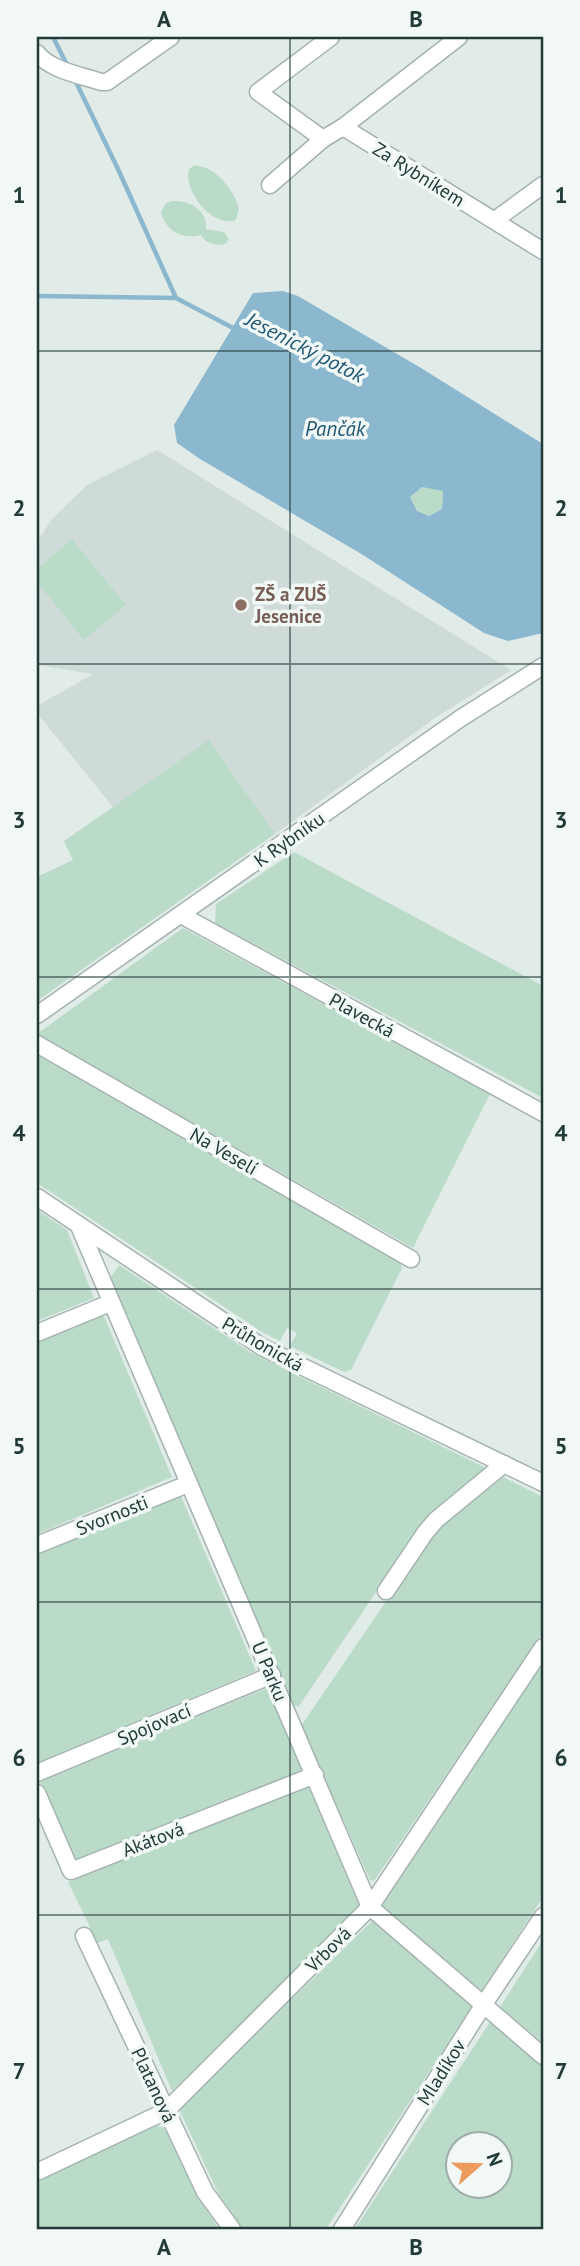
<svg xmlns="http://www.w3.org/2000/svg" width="580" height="2266" font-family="'PT Sans',sans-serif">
	<rect width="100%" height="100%" fill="#e1ebe8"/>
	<path fill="#cfdbd8" d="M157,450L511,670L435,718L275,834L209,741L113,807L37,713V706L93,674L37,665V542L52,519L87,485Z"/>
	<g fill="#bbdbc9" fill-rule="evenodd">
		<path d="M195,165C217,168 232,188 239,208L236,220C213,229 182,190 189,169Z"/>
		<path d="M172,201C189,200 208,210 206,229L224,232L228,238L227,243C217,247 206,244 201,235C183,240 165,231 161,212L165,204Z"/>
		<path d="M422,487L443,490L442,509L429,516L417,511L410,497Z"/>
		<path d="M72,539L126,605L84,640L37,582V569Z"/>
		<path d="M209,740L275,834L37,1001V877L73,860L64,841Z"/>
		<path d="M294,852L543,986V1098L215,923L216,904Z"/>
		<path d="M183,928L490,1094L413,1248L37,1034Z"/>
		<path d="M37,1055L400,1262L402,1268L351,1370L344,1372L290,1346L297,1333L287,1328L280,1341L262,1332L37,1183Z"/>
		<path d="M37,1210L67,1230L94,1298L37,1321Z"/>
		<path d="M119,1265L250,1352L488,1469L424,1521L299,1706H292L109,1280Z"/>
		<path d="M103,1314L172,1477L37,1534V1341Z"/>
		<path d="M501,1476L543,1497V1632L374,1881L370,1880L301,1726L434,1531Z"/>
		<path d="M180,1494L256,1671L37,1763V1554Z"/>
		<path d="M543,1663V1897L482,1991L380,1904Z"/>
		<path d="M267,1688L304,1774L74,1861L40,1782Z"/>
		<path d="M308,1785L360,1908L172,2091L108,1939L95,1944L89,1925L68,1882Z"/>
		<path d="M372,1921L472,2007L326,2229H243L218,2193L179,2109Z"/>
		<path d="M543,1940V2043L500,2007Z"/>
		<path d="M490,2022L543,2067V2229H355ZM458,2144H500V2186H458Z"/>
		<path d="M151,2125L162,2127L166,2131L201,2202L219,2229H37V2179Z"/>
	</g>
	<path fill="#8bb8ce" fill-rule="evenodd" d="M283,291L298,296L421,368L543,444V633L508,641L484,633L363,555L200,459L177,443L174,425L253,293ZM422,487L443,491L442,509L429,516L417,511L410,497Z"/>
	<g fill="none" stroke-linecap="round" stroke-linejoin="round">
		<g stroke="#8bb8ce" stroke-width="4.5">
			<path d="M53,37L68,67"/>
			<path d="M74,78L118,169L176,298"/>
			<path d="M37,296L176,298L235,329"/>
		</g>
		<defs>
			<g id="minor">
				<path d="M37,53C50,70 80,75 101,82H107L171,37"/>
				<path d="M343,127L543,251"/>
				<path d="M323,139L258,92L331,37"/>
				<path d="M270,185L323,139L343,127L459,37"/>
				<path d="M495,220L543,185"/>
				<path d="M181,915L543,1113"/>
				<path d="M37,1015L461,718L543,666"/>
				<path d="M37,1044L411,1259"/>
				<path d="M37,1197L262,1347L543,1483"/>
				<path d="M79,1226L370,1907L543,2056"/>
				<path d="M37,1333L110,1303"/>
				<path d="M37,1545L188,1484"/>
				<path d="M386,1591L425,1533L436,1520L504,1464"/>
				<path d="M37,1773L272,1675"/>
				<path d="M37,1793L71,1871L315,1775"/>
				<path d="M84,1936L205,2192L232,2229"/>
				<path d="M37,2172L166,2111L370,1907L543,1647"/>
				<path d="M342,2229L484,2004L543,1916"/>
			</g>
		</defs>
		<use href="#minor" stroke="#a4b3b0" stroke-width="19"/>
		<use href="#minor" stroke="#fff" stroke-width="16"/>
	</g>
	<path fill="none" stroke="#223b39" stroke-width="2" stroke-opacity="0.55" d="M290,37V2229M37,351H543M37,664H543M37,977H543M37,1289H543M37,1602H543M37,1915H543"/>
	<circle fill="#8d6e63" stroke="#f1f8f6" stroke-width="2.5" cx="241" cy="605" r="7"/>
	<g text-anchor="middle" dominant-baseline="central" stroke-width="7" stroke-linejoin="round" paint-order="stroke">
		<g font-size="19" fill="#223b39" stroke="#f1f8f6">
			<text transform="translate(419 174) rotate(32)">Za Rybníkem</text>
			<text transform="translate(289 839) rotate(-35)">K Rybníku</text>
			<text transform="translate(362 1015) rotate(29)">Plavecká</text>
			<text transform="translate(224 1151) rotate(30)">Na Veselí</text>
			<text transform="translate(263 1344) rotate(30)">Průhonická</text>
			<text transform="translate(112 1515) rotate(-22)">Svornosti</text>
			<text transform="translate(270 1671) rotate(67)">U Parku</text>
			<text transform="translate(154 1724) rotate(-23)">Spojovací</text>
			<text transform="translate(153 1839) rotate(-21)">Akátová</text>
			<text transform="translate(328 1949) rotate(-45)">Vrbová</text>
			<text transform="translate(441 2072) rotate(-58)">Mladíkov</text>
			<text transform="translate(154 2085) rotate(65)">Platanová</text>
		</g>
		<g font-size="19" font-weight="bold" fill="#785e54" stroke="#f1f8f6" text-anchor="start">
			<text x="255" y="594">ZŠ a ZUŠ<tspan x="255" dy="22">Jesenice</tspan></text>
		</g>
		<g font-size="21" font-style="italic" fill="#1f5774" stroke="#f1f8f6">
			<text transform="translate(305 347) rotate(27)">Jesenický potok</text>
			<text x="335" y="428">Pančák</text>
		</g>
	</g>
	<rect width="580" height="2266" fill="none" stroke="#f1f8f6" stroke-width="77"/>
	<g transform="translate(479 2165) rotate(70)"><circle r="33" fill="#f1f8f6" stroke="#9eacaa" stroke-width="2"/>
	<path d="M0-5L12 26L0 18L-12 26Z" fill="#ec9a5e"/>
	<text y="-10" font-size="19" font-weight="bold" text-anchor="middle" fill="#223b39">N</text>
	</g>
	<rect x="38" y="38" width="504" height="2190" fill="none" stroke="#223b39" stroke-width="2.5"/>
	<g font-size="23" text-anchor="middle" font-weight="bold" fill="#223b39">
		<text x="164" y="27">A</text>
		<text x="416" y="27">B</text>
		<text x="19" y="203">1</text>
		<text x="561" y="203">1</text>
		<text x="19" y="516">2</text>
		<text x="561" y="516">2</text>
		<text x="19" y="828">3</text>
		<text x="561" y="828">3</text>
		<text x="19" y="1141">4</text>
		<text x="561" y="1141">4</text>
		<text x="19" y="1454">5</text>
		<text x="561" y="1454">5</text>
		<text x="19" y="1766">6</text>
		<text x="561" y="1766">6</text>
		<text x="19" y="2079">7</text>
		<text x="561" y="2079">7</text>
		<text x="164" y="2255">A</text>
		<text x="416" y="2255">B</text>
	</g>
</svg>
